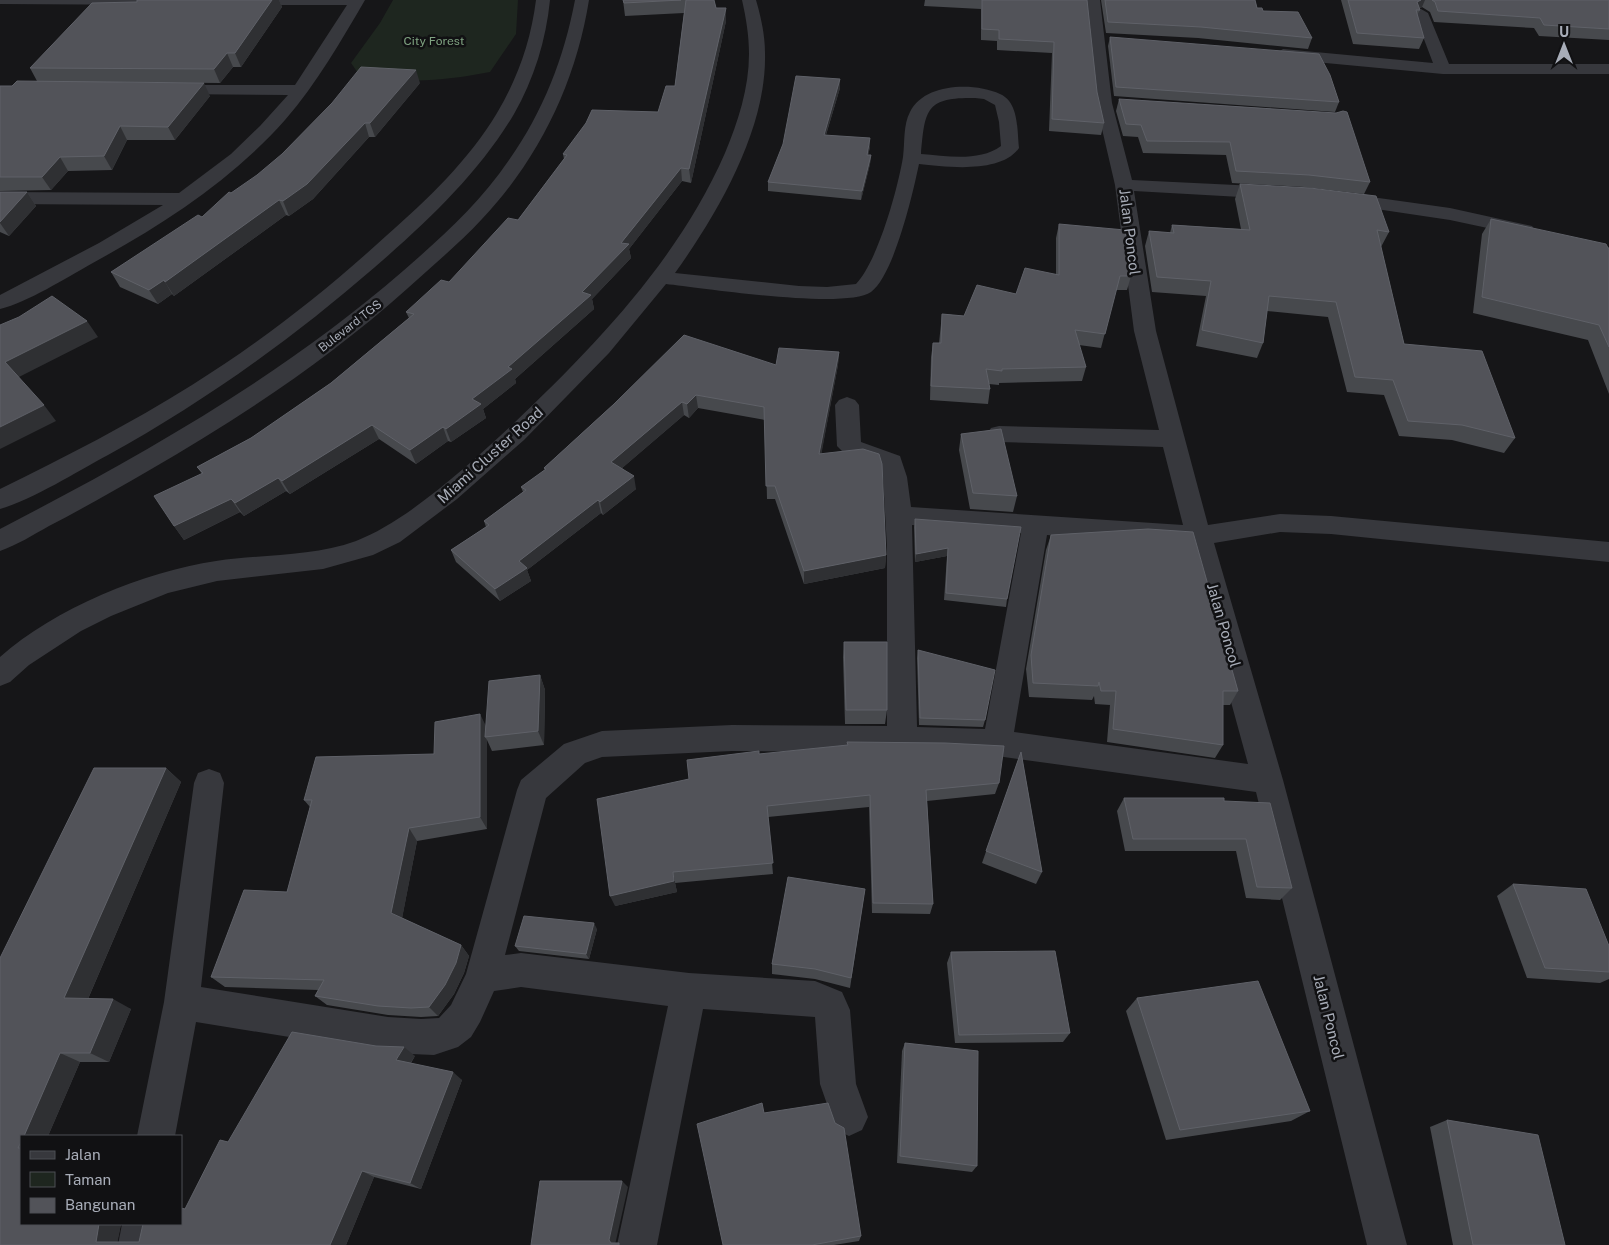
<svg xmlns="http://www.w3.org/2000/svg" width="1609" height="1245" font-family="'Public Sans',sans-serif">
	<rect width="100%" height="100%" fill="#161618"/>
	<path fill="#1e261f" d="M393,0H518L516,34L490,72C441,81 407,85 358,73L351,63L380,23Z"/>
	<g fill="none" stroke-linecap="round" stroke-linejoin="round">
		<g fill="#37383d" fill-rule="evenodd">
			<path d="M0,0H180V1L173,5L0,4Z"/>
			<path d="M237,0H365C341,41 317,83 285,120C232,180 162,225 91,264C66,278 28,302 0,309V295L99,243L163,205L0,204V192L179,193L231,154L260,126L288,95L169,94L163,93L161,89L163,85H295L347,5H244L239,4Z"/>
			<path d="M536,0H550C546,40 534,79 514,114C479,173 427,222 375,267C292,339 204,402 108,455C76,472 34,499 0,509V489C65,457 130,424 192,385C261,342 326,291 386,236C427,200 469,160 497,113C518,78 531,40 536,0Z"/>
			<path d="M575,0H589C576,82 539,159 482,219C459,244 433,265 408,288C329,359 240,418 148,471C115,490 82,509 49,526C33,535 17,545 0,551V529C142,455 281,377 403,271C442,237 479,204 509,160C543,112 564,58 575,0Z"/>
			<path d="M742,0H756C761,17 765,35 765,53C767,129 718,213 675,273L799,286L827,287L856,284C878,261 898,188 903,157C905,142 903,125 910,112C924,83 974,82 1000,94C1019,102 1017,130 1019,148C1001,174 947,167 919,164C913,193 894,275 871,292C845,310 703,288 666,284L609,353L524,440L457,499L400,542L373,555L323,569L217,581L168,593L111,616L81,631L29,665L10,682L0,686V657C55,608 144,572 216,561C262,554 312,557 356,541C408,521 471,463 512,425C596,345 678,260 725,153C738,122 749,88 749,54C749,35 746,18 742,0ZM975,98L984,99L995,105L999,122L1001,146C979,162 947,156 921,154C925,109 926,97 975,98Z"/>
			<path d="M1086,0H1100L1112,103L1132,180L1275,187L1282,189L1284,193L1282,197L1275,199L1134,191L1156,331L1208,525L1280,514L1331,516L1609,542V562L1331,534L1280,532L1214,543L1283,780L1407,1245H1367L1256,792L997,756L942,753L732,751L602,757L585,763L546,798L505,955L521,953L689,973L815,981L842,992L850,1010L856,1084L868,1117L862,1130L849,1136L836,1130L820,1084L815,1017L703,1009L657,1245H617L668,1006L521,987L494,991L480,1022L471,1037L458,1047L434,1055L388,1053L196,1022L175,1136H137L164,1002L194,783L198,773L209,769L220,773L224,783L201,987L388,1017L421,1019L439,1018L451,1005L466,974L517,790L521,780L564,744L602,731L732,725L887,726V547L883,477L879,466L845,454L837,446L835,405L839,400L847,397L855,400L859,405L861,442L900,456L907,477L911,507L1183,525L1163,447L999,442L991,440L987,434L991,428L999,426L1159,430L1134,331L1115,185L1096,103ZM912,525L1021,533L985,729L917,727ZM1047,535L1188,545L1248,764L1014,732Z"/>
			<path d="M1421,9L1428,13L1449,64H1609V74H1443L1283,59L1275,54L1283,49L1433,63L1414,13Z"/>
			<path d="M1343,193L1450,208L1532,226L1535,230L1532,234L1525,236L1450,220L1336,203L1334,199L1336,195Z"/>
			<path d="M122,1224H162L158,1245H118Z"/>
		</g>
	</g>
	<g fill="#47494d">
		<path d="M137,0H279L282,7L241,67H233L220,83L118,82L210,96L175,140H127L112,170L68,171L51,190L0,191V86H12L37,81L30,68L137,2Z"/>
		<path d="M623,0H714L716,8L726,21L691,183L682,181L629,249L631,258L592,299L594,309L515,379L516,383L483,409L486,418L451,442L448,441L416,464L379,439L290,494L286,491L244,516L240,512L184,540L174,526L202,474L197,467L251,438L331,383L409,318L406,312L449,282L518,220L564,159L563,154L658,112L675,86L684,13L625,16Z"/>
		<path d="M925,0H1087L1097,92L1104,123L1101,135L1049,131L1052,53L997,50V41L981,40V9L924,6Z"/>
		<path d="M1101,0H1255L1257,8L1312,38L1308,49L1198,38L1106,33Z"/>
		<path d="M1341,0H1609V40L1539,36L1534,28L1434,22L1430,12L1422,7L1419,9L1420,10L1417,15L1424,38L1419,49L1353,44Z"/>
		<path d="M1110,37L1339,102L1335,112L1114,96L1108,46Z"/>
		<path d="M840,79V88L826,135L870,147L868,155H871L870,164L861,200L768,191V182Z"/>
		<path d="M420,83L375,137H369L313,199L289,216L286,215L174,296L172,294L158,304L120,287L111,272L202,217L231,193Z"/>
		<path d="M1119,99L1370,182L1364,194L1304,187L1232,183L1226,155L1143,153L1138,137L1123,136L1116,111Z"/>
		<path d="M1240,184L1389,232L1381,247L1404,344L1515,438L1504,453L1452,440L1399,436L1384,395L1347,392L1328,317L1267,311L1263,343L1257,358L1196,346L1206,296L1152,292L1145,246L1149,231L1170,233L1172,225L1241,229L1235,199Z"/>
		<path d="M0,192H27L36,206L9,236L0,232Z"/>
		<path d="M1491,219L1609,248V394L1588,340L1473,313L1482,234Z"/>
		<path d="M1059,224L1131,276L1127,290H1116L1101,348L1079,345L1086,367L1082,381L999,383V385L989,384L990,389L988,404L930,400L931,357L933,343H939L942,314L964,316L1016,294L1056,274V238Z"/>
		<path d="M839,352L838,365L821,454L886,555L885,568L804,584L775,499H767L765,420L698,408L689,418L684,415L622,468L636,489L603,515L601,513L527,570L531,581L500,601L456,562L451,550L486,527L484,521L523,492L521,487L545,470L544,468L614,404L776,365Z"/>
		<path d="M961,434L1017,496L1013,512L970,509L959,450Z"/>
		<path d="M915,519L1007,599L1006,607L944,600L947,556L915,562L914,527Z"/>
		<path d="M1051,535L1238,691L1230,705H1223V745L1215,758L1107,742L1110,705L1095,704L1094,696L1092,700L1029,697L1026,669L1046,550Z"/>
		<path d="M844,642L887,710L885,724H845L843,657Z"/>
		<path d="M918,650L985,720L983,727L919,725L917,658Z"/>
		<path d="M540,675L545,690L544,745L492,751L487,740V829L417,841L402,918L461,945L469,956L464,973L454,994L438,1016L421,1017L388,1015L327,1005L315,996L318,990L225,987L211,977L287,892L310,807L304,800L434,754L486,727Z"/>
		<path d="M1021,752L1042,872L1036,884L982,863Z"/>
		<path d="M759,754L999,783L995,794L927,801L933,904L930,914L872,913L869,807L768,817L773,874L675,883L677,892L615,906L689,779Z"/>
		<path d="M166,768L181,782L88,999L131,1009L109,1062H80L48,1136H21V1224H121L117,1242H139L185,1209L228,1142L415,1056L411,1063L462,1080L421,1189L374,1177L346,1245H0V958Z"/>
		<path d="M1124,798L1224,801L1292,888L1280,900L1246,898L1236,851H1125L1117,811Z"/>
		<path d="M1513,884L1609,972V979L1600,983L1527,978L1497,896Z"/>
		<path d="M865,889L850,988L815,979L772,974V964Z"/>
		<path d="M597,929L589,959L519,951L515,946Z"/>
		<path d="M951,952L1070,1033L1063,1042L955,1043L947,963Z"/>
		<path d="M1137,998L1310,1111L1291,1121L1166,1140L1126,1011Z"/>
		<path d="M905,1043L977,1166L972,1172L897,1163L902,1051Z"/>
		<path d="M764,1113L861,1236L859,1241L834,1245H723Z"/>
		<path d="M1447,1120L1565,1245H1453L1430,1127Z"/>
	</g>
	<g fill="#2f3033">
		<path d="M272,0H279L282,7L241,67L235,53Z"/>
		<path d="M1421,0H1425L1422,7L1417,10V2Z"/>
		<path d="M726,8V21L691,183L689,169Z"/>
		<path d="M227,53L233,67L220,83L214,69Z"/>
		<path d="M416,70L420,83L375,137L370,123Z"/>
		<path d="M840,79V88L823,144L824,135Z"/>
		<path d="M204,83L210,96L175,140L168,127Z"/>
		<path d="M365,123L369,137L313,199L289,216L283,201Z"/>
		<path d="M120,126L127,140L112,170L104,156Z"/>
		<path d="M870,138V147L866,164L867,155Z"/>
		<path d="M871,155L870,164L861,200L862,191Z"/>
		<path d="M60,157L68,171L51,190L42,177Z"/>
		<path d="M681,168L682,181L629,249L631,258L592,299L594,309L515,379L516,383L483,409L486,418L451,442L446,429L472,399L508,367L582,292Z"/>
		<path d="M27,192L36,206L9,236L0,223V222Z"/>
		<path d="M279,200L286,215L174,296L165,282Z"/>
		<path d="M164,280L172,294L158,304L149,290Z"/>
		<path d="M87,321L98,337L17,378L5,362Z"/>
		<path d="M839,352L838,365L819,467V454Z"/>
		<path d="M696,395L698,408L689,418L687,404Z"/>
		<path d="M682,402L684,415L614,475L611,462Z"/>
		<path d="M44,405L56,421L0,449V427Z"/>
		<path d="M372,425L379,439L290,494L282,481Z"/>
		<path d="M443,427L448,441L416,464L410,450Z"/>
		<path d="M634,476L636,489L603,515L600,502Z"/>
		<path d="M278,478L286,491L244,516L235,503Z"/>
		<path d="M231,499L240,512L184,540L174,526Z"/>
		<path d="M598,500L601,513L527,570L531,581L500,601L495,589L519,561Z"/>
		<path d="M948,548L947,556L915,562L916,554Z"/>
		<path d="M886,555L885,568L804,584V571Z"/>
		<path d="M540,675L545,690L544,745L538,731Z"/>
		<path d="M480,714L487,728L485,737L487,740V829L480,817Z"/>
		<path d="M166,768L181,782L84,1008L64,998Z"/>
		<path d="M409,828L417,841L401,924L391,913Z"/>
		<path d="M673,872L677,892L615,906L610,896Z"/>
		<path d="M594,923L597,929L589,959L586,954Z"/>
		<path d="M461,945L469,956L464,973L454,994L438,1016L429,1007Z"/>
		<path d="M113,999L131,1009L109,1062L90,1053Z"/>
		<path d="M404,1047L415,1056L407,1068L396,1060Z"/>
		<path d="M60,1053L80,1062L48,1136H24Z"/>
		<path d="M453,1072L462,1080L421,1189L410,1183Z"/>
		<path d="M362,1171L374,1177L346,1245H330Z"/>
		<path d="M622,1181L628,1187L615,1245L611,1243L609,1240Z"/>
		<path d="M99,1224H121L117,1245L96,1242Z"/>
	</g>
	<g fill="#525359" stroke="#5f6168">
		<path d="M137,0H272L235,53H227L214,69L30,68L92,3L137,2Z"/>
		<path d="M623,0H681L624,3Z"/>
		<path d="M686,0H714L716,8H726L689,169L681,168L621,243L629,244L582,292L591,295L508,367L512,369L472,399L481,404L446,429L443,427L410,450L372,425L282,481L278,478L235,503L231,499L174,526L154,496L203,473L197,467L251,438L331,383L414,314L406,312L441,280L449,282L508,218L518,220L567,155L563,154L586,123L592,110L658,112L666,86H675Z"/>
		<path d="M982,0H1087L1097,92L1104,123L1052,119L1054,42L999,39V30L982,29Z"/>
		<path d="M1105,0H1255L1257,8H1262L1263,11L1298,12L1312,38L1201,27L1108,22Z"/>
		<path d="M1348,0H1421L1417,2L1420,10H1416L1424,38L1357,33Z"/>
		<path d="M1432,0H1609V29L1544,25L1540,18L1438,11L1435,2Z"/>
		<path d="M1110,37L1319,54L1330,75L1339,102L1116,87Z"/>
		<path d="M361,67L416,70L370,123H365L307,184L283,201L279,200L165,282L164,280L149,290L111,272L198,215L202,217L229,192L231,193L257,175L282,154L332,103Z"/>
		<path d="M796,76L840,79L824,135L870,138L867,155H871L862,191L768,182L783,144Z"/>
		<path d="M17,81L204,83L168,127L120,126L104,156L60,157L42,177H0V86H12Z"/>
		<path d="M1119,99L1336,113L1343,111L1347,112L1370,182L1309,175L1236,171L1230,142L1147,141L1141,125L1126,124Z"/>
		<path d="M1240,184L1310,188L1376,196L1389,232L1377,230L1404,344L1482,351L1515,438L1462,425L1408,421L1393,380L1355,377L1336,302L1269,296L1263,343L1202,330L1211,281L1157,277L1149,231L1174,233L1172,225L1250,230Z"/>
		<path d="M0,192H27L0,222Z"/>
		<path d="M1491,219L1606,244L1608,248H1609V347L1599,325L1482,297Z"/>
		<path d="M1059,224L1125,230L1131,276H1120L1105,334L1075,330L1086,367L1002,369V371L986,369L990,389L931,386L933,343H941L942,314L964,316L977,285L1016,294L1025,268L1059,275Z"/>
		<path d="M52,296L87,321L5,362L44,405L0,427V325L19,317Z"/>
		<path d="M684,335L776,365L779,348L839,352L819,454L863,449L879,454L882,464L886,555L804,571L775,486H766L764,407L696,395L687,404L682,402L611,462L634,476L600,502L598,500L519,561L527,568L495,589L451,550L489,525L484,521L526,490L521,487L546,469L544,468L614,404Z"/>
		<path d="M1001,429L1017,496L973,493L961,434Z"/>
		<path d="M915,519L1021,527L1007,599L946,593L948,548L916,554Z"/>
		<path d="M1148,529L1193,532L1238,691H1223V745L1113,729L1116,691H1101L1099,682L1098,686L1033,683L1031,655L1051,535Z"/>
		<path d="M844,642H887V710H846Z"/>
		<path d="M918,650L995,670L985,720L920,718Z"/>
		<path d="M540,675L538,731L485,737L489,681Z"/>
		<path d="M480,714V817L409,828L391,913L461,945L456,963L445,985L429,1007L411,1008L378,1006L315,996L324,980L211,977L244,890L287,892L312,800H304L316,757L434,754L435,722Z"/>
		<path d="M847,742L945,743L1004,746L999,783L926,790L933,904L873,903L870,795L767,806L773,863L673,872L674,881L610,896L597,799L689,779L687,760L759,751V754L848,745Z"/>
		<path d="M1021,752L1042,872L986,851Z"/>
		<path d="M94,768H166L64,998L113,999L90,1053H60L24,1136H21V1142L18,1148H21V1224H99L96,1242H139L143,1224H181V1208L185,1209L220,1140L228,1142L292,1032L376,1046L404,1047L396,1060L453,1072L410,1183L362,1171L330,1245H0V958Z"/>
		<path d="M1124,798H1224V801L1270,803L1292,888L1257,887L1246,839H1133Z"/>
		<path d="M788,877L865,889L851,978L815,969L772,964Z"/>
		<path d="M1513,884L1586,889L1609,946V972L1545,968Z"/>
		<path d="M524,916L594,923L586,954L515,946Z"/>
		<path d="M1055,951L1070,1033L959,1035L951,952Z"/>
		<path d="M1258,981L1310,1111L1180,1130L1137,998Z"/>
		<path d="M905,1043L978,1051L977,1166L900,1156Z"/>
		<path d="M762,1103L764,1113L828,1103L835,1123L844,1128L861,1236L812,1245H723L697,1124Z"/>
		<path d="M1447,1120L1538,1135L1565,1245H1473Z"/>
		<path d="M540,1181H622L609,1240L611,1243H619V1245H531Z"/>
	</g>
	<g text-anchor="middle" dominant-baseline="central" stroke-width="5" stroke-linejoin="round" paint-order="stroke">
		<g font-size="12" fill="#7fa381" stroke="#111113">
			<text x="434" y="41">City Forest</text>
		</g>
		<g font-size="12" fill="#a8adb8" stroke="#111113">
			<text transform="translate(350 326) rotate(-38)">Bulevard TGS</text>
		</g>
		<g font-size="15" fill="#a8adb8" stroke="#111113">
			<text transform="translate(1130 232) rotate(83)">Jalan Poncol</text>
			<text transform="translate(490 455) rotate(-42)">Miami Cluster Road</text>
			<text transform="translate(1224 625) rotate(74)">Jalan Poncol</text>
			<text transform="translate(1329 1017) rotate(76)">Jalan Poncol</text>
		</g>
	</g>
	<rect x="20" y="1135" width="162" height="90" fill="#111113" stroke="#4d4f55"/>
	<rect x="30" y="1151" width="25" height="8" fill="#37383d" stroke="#4d4f55"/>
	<text x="65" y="1160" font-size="15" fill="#a8adb8">Jalan</text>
	<rect x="30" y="1172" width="25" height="15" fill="#1e261f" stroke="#4d4f55"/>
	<text x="65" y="1185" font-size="15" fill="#a8adb8">Taman</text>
	<rect x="30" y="1198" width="25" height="15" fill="#525359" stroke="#4d4f55"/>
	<text x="65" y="1210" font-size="15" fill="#a8adb8">Bangunan</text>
	<g transform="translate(1564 45)" stroke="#111113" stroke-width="4" paint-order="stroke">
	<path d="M0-4L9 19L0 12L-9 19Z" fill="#a8adb8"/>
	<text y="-8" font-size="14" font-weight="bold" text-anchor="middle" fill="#a8adb8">U</text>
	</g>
</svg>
